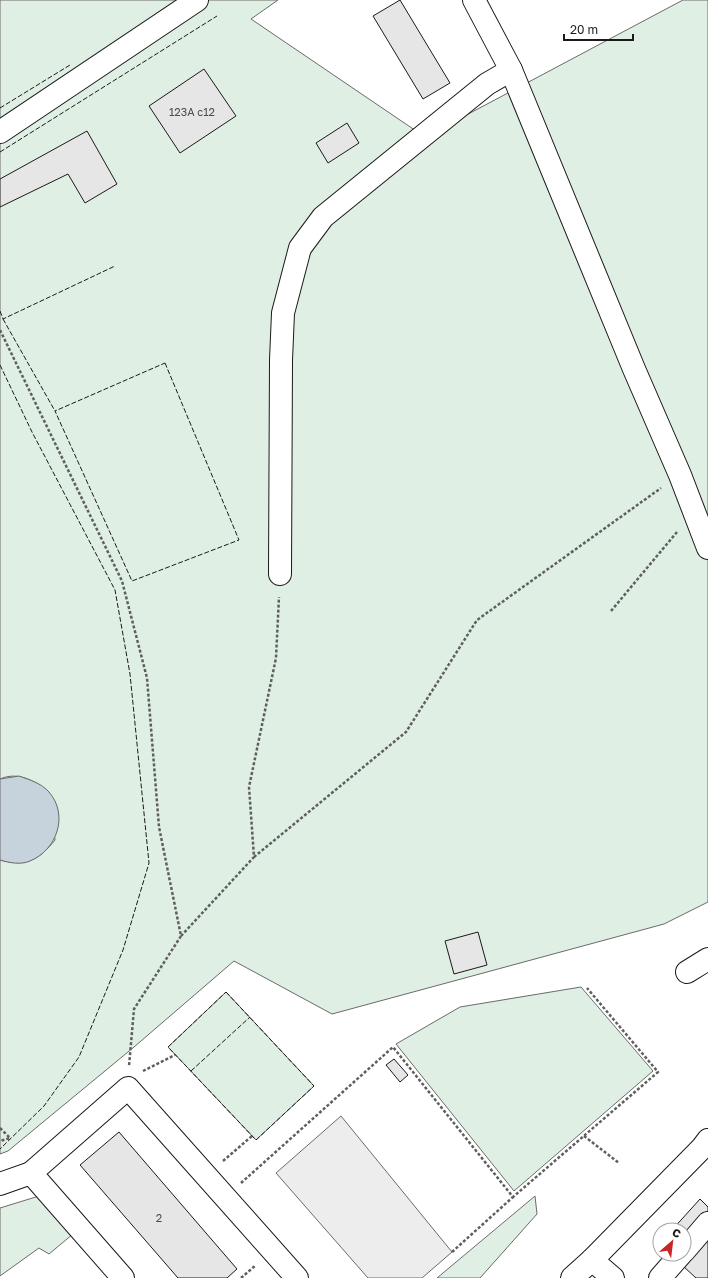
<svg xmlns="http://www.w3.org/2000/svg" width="708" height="1278" font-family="'Golos Text',sans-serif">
	<rect width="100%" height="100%" fill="#fff"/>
	<g fill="#e0efe3" stroke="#6a6a6a">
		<path d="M0,0H278L251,19L425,137L683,0H708V902L664,924L332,1014L234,961L134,1047L8,1151L0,1154V860C26,867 39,860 55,840L49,792C35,781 18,771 0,779Z"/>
		<path d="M581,987L653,1071L514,1191L396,1044L460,1007Z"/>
		<path d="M226,992L314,1086L256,1140L168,1047Z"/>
		<path d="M39,1196L73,1234L49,1254L39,1248L0,1276V1208Z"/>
		<path d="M535,1196L537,1214L480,1278H437Z"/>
	</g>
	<path fill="#ededed" stroke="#6a6a6a" d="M341,1116L452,1252L422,1278H368L276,1173Z"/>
	<path fill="#c6d2dc" stroke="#6a6a6a" d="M19,776C30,780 41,783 49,792C69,815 57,850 30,861C21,865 10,863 0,860V779Z"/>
	<g fill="#e6e6e6" stroke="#1a1a1a">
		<path d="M400,0L450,83L423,99L373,16Z"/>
		<path d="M204,69L236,116L180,153L149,106Z"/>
		<path d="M347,123L359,143L328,163L316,143Z"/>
		<path d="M87,131L117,184L85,203L68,174L0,207V179Z"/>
		<path d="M478,932L487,965L454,974L445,941Z"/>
		<path d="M394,1059L408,1075L400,1082L386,1065Z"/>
		<path d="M119,1132L237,1269L227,1278H178L80,1165Z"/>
		<path d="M700,1199L708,1207V1278H696L670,1254H684V1230H672Z"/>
	</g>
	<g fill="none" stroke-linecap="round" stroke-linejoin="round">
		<defs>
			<g id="minor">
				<path d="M474,0L511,70L634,369L680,475L708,548"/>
				<path d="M0,132L197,0"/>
				<path d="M280,574L281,360L283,313L300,248L323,217L487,84L511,70"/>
				<path d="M687,972L708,959"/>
				<path d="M0,1184L31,1173"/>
				<path d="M684,1251L708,1223"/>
				<path d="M592,1260L613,1278"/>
				<path d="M123,1278L31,1173L128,1088L297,1278"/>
				<path d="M660,1278L681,1254"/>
			</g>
			<path id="major" d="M572,1278L592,1260L702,1148L708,1140"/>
		</defs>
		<use href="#minor" stroke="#1a1a1a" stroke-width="24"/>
		<use href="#major" stroke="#1a1a1a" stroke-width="24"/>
		<g stroke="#5f5f5f" stroke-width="2.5" stroke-dasharray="3 2" stroke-linecap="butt">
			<path d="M0,330L122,581L147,678L159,827L181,936L134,1009L129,1066"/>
			<path d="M611,611L677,532"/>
			<path d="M254,857L406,732L477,620L661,488"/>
			<path d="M181,936L254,857L249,787L276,658L279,597"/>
			<path d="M143,1071L175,1055"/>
			<path d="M0,1128L10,1138L0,1141"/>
			<path d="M584,1136L619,1163"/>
			<path d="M223,1161L252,1136"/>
			<path d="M241,1183L393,1047L513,1197L658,1072L587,988"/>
			<path d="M452,1252L513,1197"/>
			<path d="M241,1278L256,1265"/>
		</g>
		<use href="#minor" stroke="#fff" stroke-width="22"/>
		<use href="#major" stroke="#fff" stroke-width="22"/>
		<g stroke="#1a1a1a" stroke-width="1" stroke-dasharray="5 2" stroke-linecap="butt">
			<path d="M0,108L70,65"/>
			<path d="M0,152L217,16"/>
			<path d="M0,311L3,319L115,266"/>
			<path d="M3,319L55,411"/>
			<path d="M165,363L239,540L132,581L55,411Z"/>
			<path d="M0,365L32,432L115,590L130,674L149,863L123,950L79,1057L44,1106L0,1149"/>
			<path d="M226,992L314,1086L256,1140L168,1047Z"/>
			<path d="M191,1071L250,1017"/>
		</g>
	</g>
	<g text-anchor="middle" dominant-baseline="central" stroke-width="3" stroke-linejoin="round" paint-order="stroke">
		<g font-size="11" fill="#4d4d4d">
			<text x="192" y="111">123А с12</text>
			<text x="159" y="1217">2</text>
		</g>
	</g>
	<g transform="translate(672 1242) rotate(28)"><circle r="19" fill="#ffffff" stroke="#a3a3a3"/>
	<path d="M0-3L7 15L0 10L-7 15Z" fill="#c62828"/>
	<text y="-6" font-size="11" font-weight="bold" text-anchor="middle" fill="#1a1a1a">С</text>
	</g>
	<path d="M564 34v6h69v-6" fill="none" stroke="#1a1a1a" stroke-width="2"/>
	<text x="570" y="34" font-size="12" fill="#1a1a1a" stroke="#ffffff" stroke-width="3" paint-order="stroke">20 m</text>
</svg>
